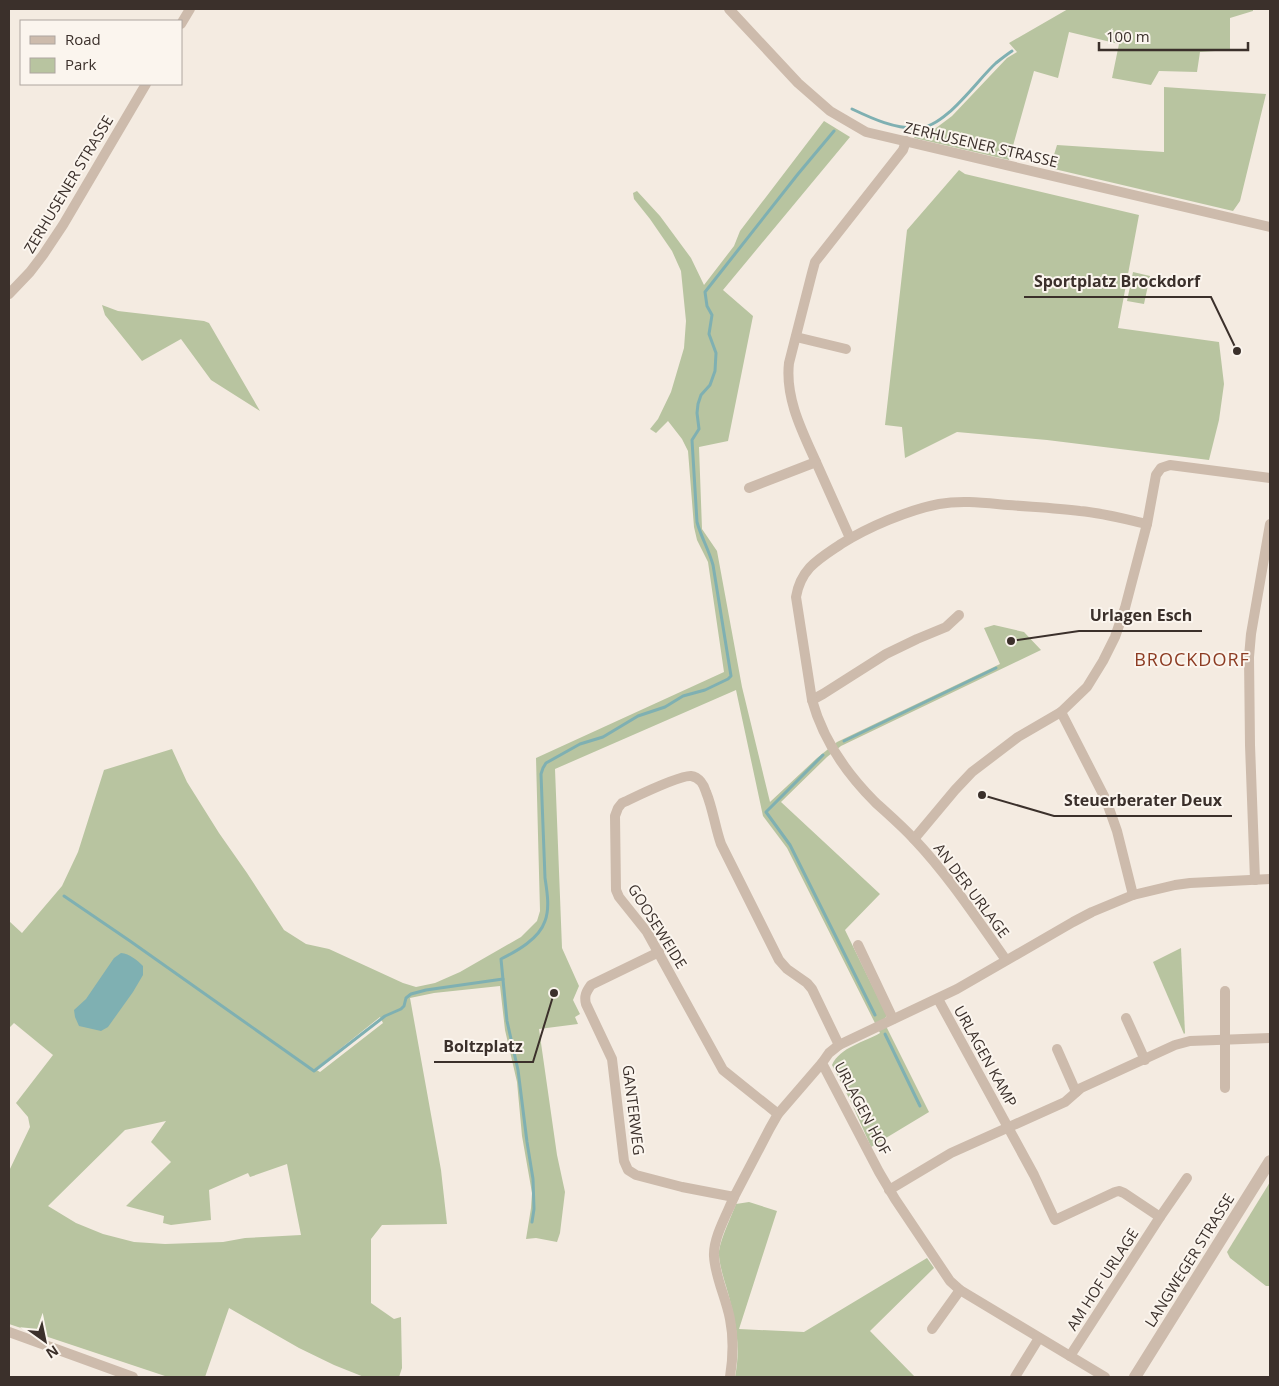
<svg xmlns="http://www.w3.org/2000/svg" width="1279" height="1386" font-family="'Open Sans',sans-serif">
	<rect width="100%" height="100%" fill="#f4ebe1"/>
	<g fill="#b8c4a0" fill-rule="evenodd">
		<path d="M1068,9H1253V11L1230,18V50L1200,52L1197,72L1159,71L1151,85L1112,78L1119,44L1069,32L1058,78L1034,71L1009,160L914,138L918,132L936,128L952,116L1007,58L1017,52L1009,43Z"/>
		<path d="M1164,87L1266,94L1240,201L1233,211L1050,168L1057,145L1164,152Z"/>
		<path d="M824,121L850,137L723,290L753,316L728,441L699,447L702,529L717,551L742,687L770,802L817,758L837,742L1000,664L984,628L994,625L1024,632L1041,650L841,746L827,757L781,802L880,894L845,930L887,1016L883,1020L929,1112L871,1147L852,1104L832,1065C840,1047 865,1042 880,1033L787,848L763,816L736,690L555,769L562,948L579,986L573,1000L580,1014L575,1017L578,1024L539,1029L557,1155L565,1192L560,1233L557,1242L536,1238L526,1239L531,1208L532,1193L522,1136L517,1082L505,1030L500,986L434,993L410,998L441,1170L447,1224L382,1225L371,1239V1303L394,1319L401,1317L402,1368L399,1377H364L334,1365L299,1348L229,1308L205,1377H168L9,1324V1171L30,1127L28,1117L16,1103L53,1055L14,1023L9,1028V921L22,933L62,886L78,852L104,770L172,749L187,782L219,833L247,873L284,930L306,944L329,949L403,983L416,987L435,983L460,972L521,937L537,921L540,911L536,758L724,672L708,562L697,540L694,527L688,451L682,439L668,421L656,433L650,429L658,419L671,392L684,348L686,321L681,271L672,251L650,219L634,199L633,193L637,191L660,216L691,258L704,285L734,246L740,231ZM380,1017L383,1023L320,1072L315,1069ZM166,1121L151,1142L171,1162L126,1206L164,1216L163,1223L171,1225L211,1220L209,1190L248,1173L250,1177L287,1164L301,1235L245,1238L223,1242L165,1244L134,1242L103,1234L76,1223L48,1206L125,1130Z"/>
		<path d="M959,170L965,174L1139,215L1118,328L1219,342L1224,384L1219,420L1209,460L1047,440L957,432L905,458L902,427L885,425L907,230Z"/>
		<path d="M1133,272L1150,276L1144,304L1127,301Z"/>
		<path d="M102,305L118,311L204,321L209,323L260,411L211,380L181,339L142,361L105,315Z"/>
		<path d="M1181,948L1185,1033L1184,1034L1153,962Z"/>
		<path d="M1270,1182V1286H1266L1230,1258L1227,1252Z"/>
		<path d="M749,1202L777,1211L739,1329L804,1332L927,1258L934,1268L870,1331L915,1377H735C741,1347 736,1323 728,1293C725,1282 718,1262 719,1251C721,1238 731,1217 736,1204Z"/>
	</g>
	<path fill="#7fb0b2" d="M121,953C130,954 137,960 143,966V975L133,992L108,1027L101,1031L79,1026L75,1017L74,1010L86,999L114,958Z"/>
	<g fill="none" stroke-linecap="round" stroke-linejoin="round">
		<g stroke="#7fb0b2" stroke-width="3">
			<path d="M852,109C873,119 895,129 918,128C945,128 977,80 996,63C1001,59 1006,55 1012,51"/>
			<path d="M844,741L996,668"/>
			<path d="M823,755L766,812L790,845L875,1015"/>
			<path d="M64,896L130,941L314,1071L385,1016L401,1009L404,1006L406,998L411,994L426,990L503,979"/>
			<path d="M885,1034L920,1106"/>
			<path d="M532,1222L534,1209L533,1179L527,1142L518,1070L507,1021L501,959C517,951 539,939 545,921C550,908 547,891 545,878L541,774L543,768L546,763L580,744L603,737L638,716L665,707L683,696L705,690L728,679L731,676L713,565C709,550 701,537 697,522L692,440L699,429L697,413L698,404L701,395L710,385L715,371L716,353L709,334L712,315L707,306L705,292L798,174L834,131"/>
		</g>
		<g stroke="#cdbbac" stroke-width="10">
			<path d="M729,9L798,83L830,111L866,132L1270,227"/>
			<path d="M181,24L190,9"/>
			<path d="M9,294L30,272L43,255L63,225L146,84"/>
			<path d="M796,337L846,349"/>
			<path d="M816,462C802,431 785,398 789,363L812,273L815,262L903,150L906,141"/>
			<path d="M749,488L816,462L850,538"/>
			<path d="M812,700L823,694L886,654L917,639L946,627L959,615"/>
			<path d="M1061,712L1106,800L1117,831L1133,895"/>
			<path d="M914,839L955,790L972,772L1018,737L1061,712L1087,687L1103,661L1115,637L1125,608L1147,524L1156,475L1161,468L1170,465L1270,478"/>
			<path d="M1255,880L1250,745L1249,657L1251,634L1270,524"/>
			<path d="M858,945L893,1019"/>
			<path d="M659,952L591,985C586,992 584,996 586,1004L612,1059L624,1161L628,1170L636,1175L682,1187L734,1197L770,1128L778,1114L822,1063"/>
			<path d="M1006,960C977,919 949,876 914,839C902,826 888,814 875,802C846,773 823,740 812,700L796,597C801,568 819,559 841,544C868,527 908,510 939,504C962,500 985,503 1008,505C1032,507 1056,508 1080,511C1103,513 1125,519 1147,524"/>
			<path d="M1225,991V1088"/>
			<path d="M938,999L1034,1175L1055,1220L1115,1192L1119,1191L1124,1193L1160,1217L1070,1356"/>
			<path d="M1126,1018L1145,1060"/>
			<path d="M1057,1049L1076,1092"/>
			<path d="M778,1114L723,1070L647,932L619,897L616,890L615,816L618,808L622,803C635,797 679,775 691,776C699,777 704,785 706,792C713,809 715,827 721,844L779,960L787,969L807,983L812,989L839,1045"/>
			<path d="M889,1190L951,1153L1065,1102L1081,1088L1175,1045L1190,1041L1270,1038"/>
			<path d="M1160,1217L1187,1178"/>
			<path d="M932,1329L960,1290"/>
			<path d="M9,1332L133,1377"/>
			<path d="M730,1377C733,1358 734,1339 730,1319C726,1298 715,1277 714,1256C713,1238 727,1214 734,1197"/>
			<path d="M1015,1377L1039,1338"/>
			<path d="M1105,1377L960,1290L950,1281L895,1199L879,1172L822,1063L829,1053L839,1045L957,989L1073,922L1092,912L1133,895L1175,885L1190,883L1270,879"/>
		</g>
		<path stroke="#cdbbac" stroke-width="12" d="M1135,1377L1270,1161"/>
	</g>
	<g text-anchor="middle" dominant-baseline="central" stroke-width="4" stroke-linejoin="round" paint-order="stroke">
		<g font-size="15" fill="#3b302b" stroke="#fbf5ee">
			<text transform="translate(981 144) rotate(13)">ZERHUSENER STRASSE</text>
			<text transform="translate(68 184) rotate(-59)">ZERHUSENER STRASSE</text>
			<text transform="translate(972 890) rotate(53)">AN DER URLAGE</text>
			<text transform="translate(658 926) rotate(58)">GOOSEWEIDE</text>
			<text transform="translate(986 1056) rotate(61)">URLAGEN KAMP</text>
			<text transform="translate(863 1108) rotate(62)">URLAGEN HOF</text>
			<text transform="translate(634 1110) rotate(83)">GANTERWEG</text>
			<text transform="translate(1189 1260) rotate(-58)">LANGWEGER STRASSE</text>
			<text transform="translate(1102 1279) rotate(-57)">AM HOF URLAGE</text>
		</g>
		<g font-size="18" letter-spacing="1" fill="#8c3b22" stroke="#fbf5ee">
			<text x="1192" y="659">BROCKDORF</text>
		</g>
	</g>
	<path fill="none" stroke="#3b302b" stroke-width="2" d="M1237 351L1211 297H1024M1011 641L1079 631H1202M982 795L1054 816H1232M554 993L533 1062H434"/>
	<g fill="#3b302b" stroke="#fbf5ee" stroke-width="2">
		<circle cx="1237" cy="351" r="5"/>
		<circle cx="1011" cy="641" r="5"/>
		<circle cx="982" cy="795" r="5"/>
		<circle cx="554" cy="993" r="5"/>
	</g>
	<g font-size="16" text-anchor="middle" font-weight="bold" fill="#3b302b" stroke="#fbf5ee" stroke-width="4" stroke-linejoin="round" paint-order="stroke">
		<text x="1117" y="287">Sportplatz Brockdorf</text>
		<text x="1141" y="621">Urlagen Esch</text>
		<text x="1143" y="806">Steuerberater Deux</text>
		<text x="483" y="1052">Boltzplatz</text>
	</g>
	<rect width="1279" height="1386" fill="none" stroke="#3b302b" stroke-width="20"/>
	<rect x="20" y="20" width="162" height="65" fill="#fbf5ee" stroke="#aea6a0"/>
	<rect x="30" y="36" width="25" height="8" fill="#cdbbac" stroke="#aea6a0"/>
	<text x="65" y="45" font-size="15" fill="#3b302b">Road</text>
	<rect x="30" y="58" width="25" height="15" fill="#b8c4a0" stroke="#aea6a0"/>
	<text x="65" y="70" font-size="15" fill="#3b302b">Park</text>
	<g transform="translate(45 1341) rotate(147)" stroke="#fbf5ee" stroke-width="4" paint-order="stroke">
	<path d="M0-4L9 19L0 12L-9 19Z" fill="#3b302b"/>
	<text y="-8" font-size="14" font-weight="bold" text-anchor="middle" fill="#3b302b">N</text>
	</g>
	<path d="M1099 42v8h149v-8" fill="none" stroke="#3b302b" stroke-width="2.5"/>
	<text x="1106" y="42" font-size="15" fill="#3b302b" stroke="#fbf5ee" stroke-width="4" paint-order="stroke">100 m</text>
</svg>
